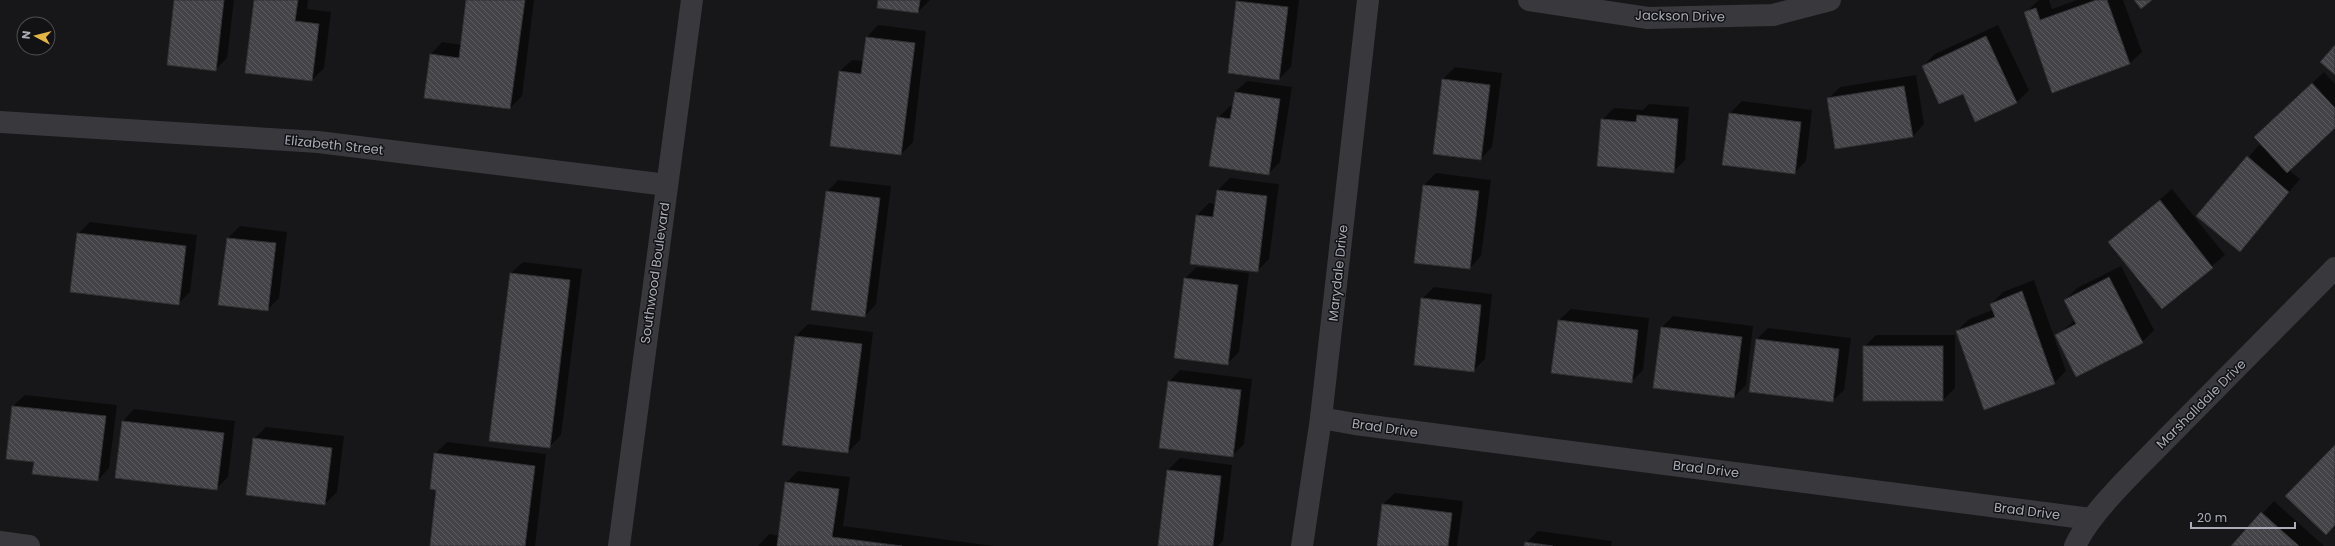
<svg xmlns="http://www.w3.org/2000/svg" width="2335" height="546" font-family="Poppins,sans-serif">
	<defs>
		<pattern id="building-back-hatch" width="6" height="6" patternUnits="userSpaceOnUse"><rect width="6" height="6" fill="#444448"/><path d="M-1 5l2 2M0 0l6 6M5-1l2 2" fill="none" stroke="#5c5c60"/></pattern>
	</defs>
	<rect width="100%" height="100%" fill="#171618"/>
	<g fill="#0007">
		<path d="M175,0H234L227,58L215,70Z"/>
		<path d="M255,0H308L307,9L331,12L324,68L312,80Z"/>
		<path d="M467,0H534L522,96L510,108L431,54L442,42L462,45Z"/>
		<path d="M879,0H930L918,12L878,7Z"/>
		<path d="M1239,0H1299L1291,67L1279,79L1237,1Z"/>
		<path d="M2039,0H2049L2052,9L2077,0H2123L2142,52L2130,63L2053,91L2025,13Z"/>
		<path d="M878,25L926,31L913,142L901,154L840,71L852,60L864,61L867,37Z"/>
		<path d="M1998,25L2029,90L2017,102L1976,121L1963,93L1923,66L1935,54Z"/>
		<path d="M1455,67L1502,73L1492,147L1481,159L1434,153L1443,79Z"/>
		<path d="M2324,72L2335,84V126L2289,170L2300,179L2240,250L2198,216L2259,145L2266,149L2255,137Z"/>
		<path d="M1916,75L1924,124L1913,136L1828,99L1840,87Z"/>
		<path d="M1247,81L1292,87L1280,162L1268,174L1218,118L1230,106H1233L1235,92Z"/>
		<path d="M1742,101L1812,110L1806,161L1794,173L1730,113Z"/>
		<path d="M1649,104L1689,107L1685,160L1673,172L1602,120L1614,108L1643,110Z"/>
		<path d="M1436,173L1491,180L1481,256L1470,268L1415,262L1424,185Z"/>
		<path d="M1230,178L1279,184L1269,259L1257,271L1191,263L1197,215L1209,203L1216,204L1218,190Z"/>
		<path d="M838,180L891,186L876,304L865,316L827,192Z"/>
		<path d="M2172,189L2225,255L2162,308L2110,242Z"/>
		<path d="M90,222L197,235L190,292L178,304L78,234Z"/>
		<path d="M240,226L287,232L279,298L267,310L228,238Z"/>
		<path d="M523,262L582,269L561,435L549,447L511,273Z"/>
		<path d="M2121,266L2154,330L2142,342L2056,336L2075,320L2065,300L2077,288Z"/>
		<path d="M1197,267L1249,273L1239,352L1227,364L1185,278Z"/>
		<path d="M2034,280L2066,371L2054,383L1957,331L1969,319L1993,310L1991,304L2003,292Z"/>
		<path d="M1434,287L1492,294L1485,359L1473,371L1422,299Z"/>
		<path d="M1571,309L1649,318L1643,370L1631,382L1559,320Z"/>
		<path d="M1673,316L1753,326L1746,385L1734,397L1661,328Z"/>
		<path d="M808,324L873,332L860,440L848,452L783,444L796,336Z"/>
		<path d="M1768,328L1851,338L1844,390L1832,401L1757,339Z"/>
		<path d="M1876,335H1955V388L1943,400H1864V347Z"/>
		<path d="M1180,370L1252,379L1244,444L1232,456L1169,382Z"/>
		<path d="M25,395L117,405L109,468L98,480L35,461L13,406Z"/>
		<path d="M134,409L235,421L228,477L216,489L116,477L123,421Z"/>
		<path d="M266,427L344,436L337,492L325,504L254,439Z"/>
		<path d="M447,442L546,454L535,546H431L438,489L435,454Z"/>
		<path d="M1180,458L1232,465L1223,541L1218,546H1159L1168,470Z"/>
		<path d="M798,471L850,477L843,526L994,546H758L769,534L780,536L786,483Z"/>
		<path d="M1395,493L1463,501L1457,546H1378L1383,504Z"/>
		<path d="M2274,501L2324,546H2232Z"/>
		<path d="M1538,531L1612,541L1611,546H1525L1526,543Z"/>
	</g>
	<g fill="url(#building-back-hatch)" stroke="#313134">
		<path d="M174,0H224L216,71L167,65Z"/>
		<path d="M254,0H298L295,21L319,24L312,81L245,73Z"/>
		<path d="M466,0H525L510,109L424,98L430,54L459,58Z"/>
		<path d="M878,0H920L918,13L877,8Z"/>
		<path d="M2096,0H2107L2130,64L2052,93L2024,12L2036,8L2040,20Z"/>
		<path d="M2134,0H2152L2141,9Z"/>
		<path d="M1236,1L1288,7L1279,80L1228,73Z"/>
		<path d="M1986,36L2017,103L1975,122L1963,94L1939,104L1922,66Z"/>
		<path d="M866,37L915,43L901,155L830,146L839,71L861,74Z"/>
		<path d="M2335,45V75L2320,62Z"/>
		<path d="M1442,79L1490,85L1481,160L1433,154Z"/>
		<path d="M2312,83L2335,108V128L2287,173L2254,137Z"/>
		<path d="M1904,86L1913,137L1835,149L1827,98Z"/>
		<path d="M1235,92L1280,99L1269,175L1209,166L1217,117L1230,119Z"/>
		<path d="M1729,113L1801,122L1795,174L1722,165Z"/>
		<path d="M1637,115L1678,119L1674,173L1597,166L1601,119L1636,122Z"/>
		<path d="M2247,156L2289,192L2240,252L2196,216Z"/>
		<path d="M1423,185L1479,191L1470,269L1414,263Z"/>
		<path d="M1217,190L1267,196L1258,272L1190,264L1196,215L1213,217Z"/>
		<path d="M826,191L880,198L865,317L811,310Z"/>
		<path d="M2160,200L2213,268L2162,309L2108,242Z"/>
		<path d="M77,233L186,246L179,305L70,292Z"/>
		<path d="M227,238L276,243L268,311L218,305Z"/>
		<path d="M510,273L570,280L550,448L489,441Z"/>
		<path d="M2109,277L2143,343L2076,377L2055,335L2076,324L2064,300Z"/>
		<path d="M1184,278L1238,285L1228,365L1174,358Z"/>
		<path d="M2022,291L2055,384L1984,410L1956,331L1995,317L1990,304Z"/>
		<path d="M1421,298L1481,305L1474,372L1414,365Z"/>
		<path d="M1558,320L1638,330L1632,383L1551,373Z"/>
		<path d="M1661,327L1742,337L1734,398L1653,388Z"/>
		<path d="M795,336L862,344L848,453L782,445Z"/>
		<path d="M1756,339L1839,349L1833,402L1749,392Z"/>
		<rect x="1863" y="346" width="80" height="55"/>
		<path d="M1168,381L1241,390L1233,457L1159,448Z"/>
		<path d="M12,406L106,416L98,481L32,474L34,462L6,459Z"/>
		<path d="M122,421L224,433L217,490L115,478Z"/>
		<path d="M253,438L332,448L325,505L246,495Z"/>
		<path d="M2335,445V525L2326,535L2285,496Z"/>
		<path d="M434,453L535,466L525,546H430L436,490L430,489Z"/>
		<path d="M1167,470L1221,476L1213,546H1158Z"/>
		<path d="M785,482L839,489L832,537L902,546H777Z"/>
		<path d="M1382,504L1452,513L1448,546H1377Z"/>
		<path d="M2261,512L2299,546H2231Z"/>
		<path d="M1525,542L1553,546H1524Z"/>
	</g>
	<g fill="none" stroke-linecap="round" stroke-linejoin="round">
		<g stroke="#38383d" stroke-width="22">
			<path d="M1529,0L1648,18L1773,15L1830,0"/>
			<path d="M0,122L318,142L667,185"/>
			<path d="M1321,418L1355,424L2091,519"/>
			<path d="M0,542L29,546"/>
			<path d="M619,546L692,0"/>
			<path d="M1302,546L1321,418L1368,0"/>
			<path d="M2075,546C2091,511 2139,467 2167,438C2223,382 2279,325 2335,268"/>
		</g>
	</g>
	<g text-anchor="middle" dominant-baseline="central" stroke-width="3" stroke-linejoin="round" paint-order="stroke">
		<g font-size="13" fill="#aaadb7" stroke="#121113">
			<text transform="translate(1680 16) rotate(1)">Jackson Drive</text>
			<text transform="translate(334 145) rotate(6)">Elizabeth Street</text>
			<text transform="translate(655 273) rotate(-82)">Southwood Boulevard</text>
			<text transform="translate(1338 273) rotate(-84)">Marydale Drive</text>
			<text transform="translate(2201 404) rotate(-45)">Marshalldale Drive</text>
			<text transform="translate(1385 428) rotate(8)">Brad Drive</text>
			<text transform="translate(1706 469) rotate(7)">Brad Drive</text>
			<text transform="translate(2027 511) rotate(7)">Brad Drive</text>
		</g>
	</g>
	<g transform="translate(36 36) rotate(277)"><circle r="19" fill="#121113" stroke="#4f4f55"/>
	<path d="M0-3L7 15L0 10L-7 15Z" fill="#e4b742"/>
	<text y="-6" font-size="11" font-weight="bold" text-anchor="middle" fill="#aaadb7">N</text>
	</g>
	<path d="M2191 522v6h104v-6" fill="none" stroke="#aaadb7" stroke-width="2"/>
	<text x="2197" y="522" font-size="12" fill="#aaadb7" stroke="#121113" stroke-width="3" paint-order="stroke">20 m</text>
</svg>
